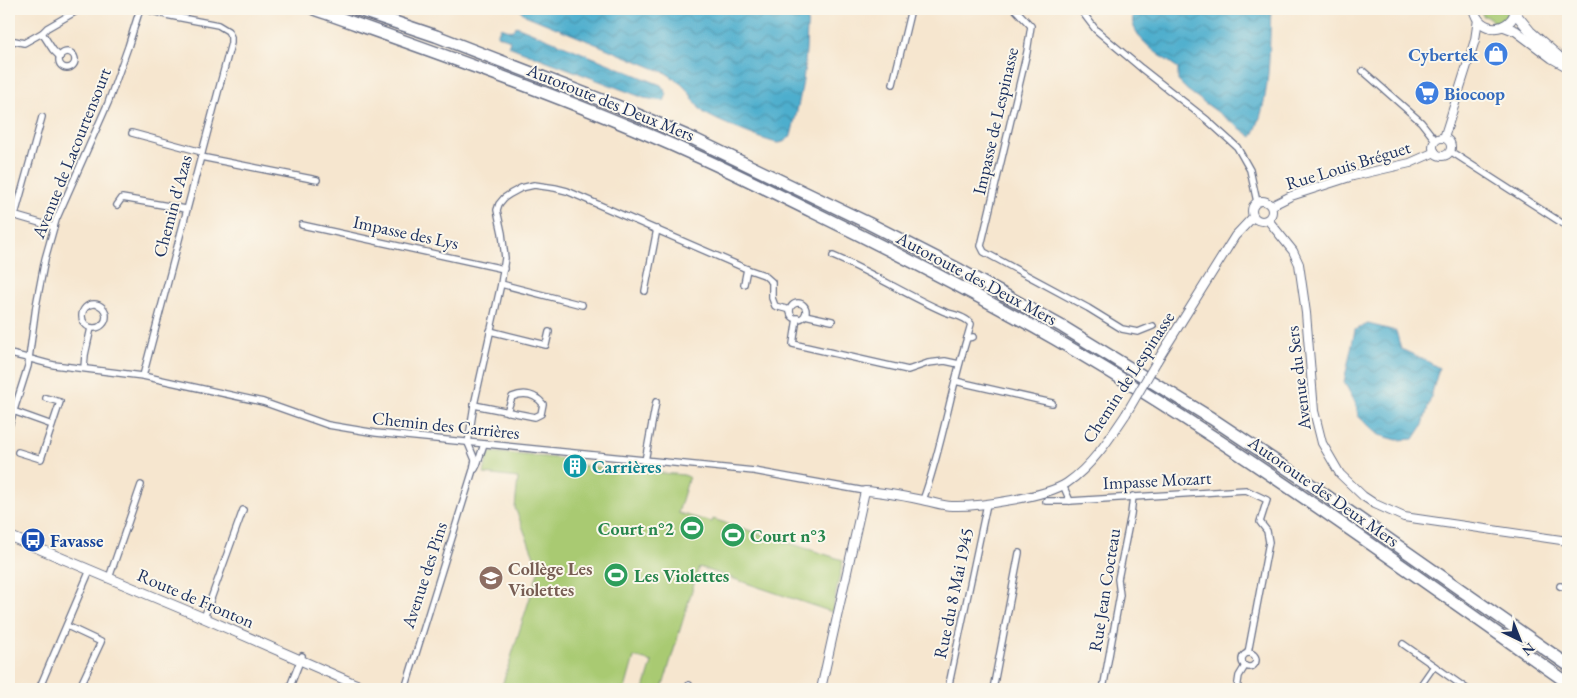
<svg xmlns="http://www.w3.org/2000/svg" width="1577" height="698" font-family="'EB Garamond',serif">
	<defs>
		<pattern id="water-waves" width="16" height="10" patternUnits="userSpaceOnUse" patternTransform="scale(1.25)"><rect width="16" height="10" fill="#4eaecd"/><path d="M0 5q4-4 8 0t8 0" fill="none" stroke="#408eaa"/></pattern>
	</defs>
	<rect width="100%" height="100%" fill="#fbf7ec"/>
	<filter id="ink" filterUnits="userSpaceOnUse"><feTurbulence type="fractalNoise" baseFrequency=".02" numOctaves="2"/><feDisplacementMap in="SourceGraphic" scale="10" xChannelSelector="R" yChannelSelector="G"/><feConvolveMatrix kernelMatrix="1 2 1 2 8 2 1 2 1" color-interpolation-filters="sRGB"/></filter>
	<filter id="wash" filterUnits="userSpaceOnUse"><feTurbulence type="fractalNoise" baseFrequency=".0096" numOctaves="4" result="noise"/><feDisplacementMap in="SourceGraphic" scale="20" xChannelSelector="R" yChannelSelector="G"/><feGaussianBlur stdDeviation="1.12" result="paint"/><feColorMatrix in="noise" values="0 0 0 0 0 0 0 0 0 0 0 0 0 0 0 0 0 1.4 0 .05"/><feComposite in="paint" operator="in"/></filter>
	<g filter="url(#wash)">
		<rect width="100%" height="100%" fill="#f6e6cf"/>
		<g fill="#a9ca72" stroke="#627c68">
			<path d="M1480,9H1510C1507,18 1501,23 1492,22C1491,18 1487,16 1483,16Z"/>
			<path d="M492,452L567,459V463L577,464V465L684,475L689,477L678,513L712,522L713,519L843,560L832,612L699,567L662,689H644L652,662L634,657L625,689H501L539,569L515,508L518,478L484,474L487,456Z"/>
		</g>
		<g fill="url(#water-waves)" stroke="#346e96">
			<path d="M519,9H809C806,27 807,45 805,63C803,88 797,111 791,136C788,139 784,143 778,143C767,142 712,119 703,112C696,106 693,97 687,90C681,83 674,78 666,73L525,15Z"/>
			<path d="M1133,9H1271C1269,49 1271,102 1252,137L1187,90L1178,81V68C1163,57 1139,44 1133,24C1132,20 1133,14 1133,9Z"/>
			<path d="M516,26L661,85L667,94L664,101L644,98L508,46L510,40L497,35L501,27L512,31Z"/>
			<path d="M1368,324L1396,331L1401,349L1425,360L1439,368L1423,425L1414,439L1397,440L1379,435L1358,416L1356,404L1344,382L1355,330Z"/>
		</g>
	</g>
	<g filter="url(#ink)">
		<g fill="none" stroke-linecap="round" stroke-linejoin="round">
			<defs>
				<g id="minor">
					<path d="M1015,9L1031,26L1027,52L981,246L984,252L1088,308L1122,329L1138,332L1153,326"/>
					<path d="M1080,9L1096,30L1141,68L1207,120L1237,147L1250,170L1257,202"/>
					<path d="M42,33L53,50L60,57"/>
					<path d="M9,38L10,40L24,43L42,33L47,28L80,9"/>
					<circle cx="67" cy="60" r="8"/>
					<path d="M1363,71L1421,122L1436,141"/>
					<path d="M893,84L911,9"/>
					<path d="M132,133L202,152"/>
					<path d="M1450,151L1568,227"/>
					<path d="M201,157L317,180"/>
					<path d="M117,205L122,198L186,209"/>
					<path d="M9,214L54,227"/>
					<path d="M15,215L42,117"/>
					<path d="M302,225L504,269"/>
					<path d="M833,256C871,272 906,295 943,311C952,315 965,316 971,324L967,338"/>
					<path d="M747,269L764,275L772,282V298L775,306L790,310"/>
					<path d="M501,284L582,305"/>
					<path d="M645,291L657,229"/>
					<circle cx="798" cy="311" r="8"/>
					<circle cx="94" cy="316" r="12"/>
					<path d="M805,315L832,321"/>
					<path d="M797,318L793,344L908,370L928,363L945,361L959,364"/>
					<path d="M490,331L546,345L549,332"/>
					<path d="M9,354C24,356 38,362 54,365L143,376L263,402L328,425L376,433L754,471L865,491"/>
					<path d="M84,368L85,355L91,328"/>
					<path d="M143,376L231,43V37L228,31L218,25L166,15L145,9"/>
					<path d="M955,381L1052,403"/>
					<path d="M474,405L535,417L541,414L543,404C535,394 524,392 512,397L507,412"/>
					<path d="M13,411L52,425"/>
					<path d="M9,426L28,366L36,306L45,259L56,220L108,103L128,47L140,9"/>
					<path d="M18,452L41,459L60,402L46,398"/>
					<path d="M645,461L656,402"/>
					<path d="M475,469L477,465L484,444"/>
					<path d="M1063,485L1070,501"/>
					<path d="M923,500C942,448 950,392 967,338L973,337"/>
					<path d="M1046,501H1070L1246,490L1267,500L1260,522L1267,531L1269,542L1248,653"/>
					<path d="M109,578L141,485"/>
					<path d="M1560,586L1568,588"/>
					<path d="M204,618L243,510"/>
					<path d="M67,626L101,642L79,689"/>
					<path d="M1403,644L1467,689"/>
					<circle cx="1249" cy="660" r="7"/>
					<path d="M39,689L90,570"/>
					<path d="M289,689L302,656"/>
					<path d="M405,689L473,470L475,460L468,443L474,405L501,284L505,258L502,233L497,210L499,204L504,198L510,194L521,188L534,185L555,188L567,191L747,269L744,284"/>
					<path d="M688,689L689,685"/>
					<path d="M948,689L987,504"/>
					<path d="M993,689L1019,553"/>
					<path d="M1103,689L1120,595L1118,579L1131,514L1133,496"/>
					<path d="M1237,689L1239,676L1245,666"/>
					<path d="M1418,689L1434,666"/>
				</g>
				<g id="tertiary">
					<path d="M1444,138L1475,40L1478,19"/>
					<circle cx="1442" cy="147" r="9"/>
					<circle cx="1262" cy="211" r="10"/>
					<path d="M1271,206L1291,196L1353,176L1410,163L1435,152"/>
					<path d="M1268,220L1293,251L1299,264L1306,313L1314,411L1322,443L1340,474L1363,496L1375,504L1404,517L1568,541"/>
					<path d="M1157,361L1235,236L1253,217"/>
					<path d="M821,689L865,491C884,492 903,496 922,500C932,502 942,506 952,506C977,507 1046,497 1067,483C1091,467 1110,438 1126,414"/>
				</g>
				<path id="secondary" d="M9,536L204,618L355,684L371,689"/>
				<g id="primary">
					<path d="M1474,9C1478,34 1511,34 1516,9"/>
					<path d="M1515,13L1530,31L1564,61"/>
					<path d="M1503,26L1516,31L1552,58L1568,67"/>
				</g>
				<g id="motorway">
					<path d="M314,9C440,54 568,98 690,153C731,171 772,192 813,212C895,252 976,294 1055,339C1233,442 1400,565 1568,683"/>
					<path d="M356,9L436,36L617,106L696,140L868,223L960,270L1063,327L1211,418L1304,480L1568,665"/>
				</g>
			</defs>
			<use href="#minor" stroke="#686f86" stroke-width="8"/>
			<use href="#tertiary" stroke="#686f86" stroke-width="10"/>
			<use href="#secondary" stroke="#686f86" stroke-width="11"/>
			<use href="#primary" stroke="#686f86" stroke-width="11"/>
			<use href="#motorway" stroke="#686f86" stroke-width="14"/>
			<use href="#minor" stroke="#fff" stroke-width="5.5"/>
			<use href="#tertiary" stroke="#fff" stroke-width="8"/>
			<use href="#secondary" stroke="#fff" stroke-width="9"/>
			<use href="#primary" stroke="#fff" stroke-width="9"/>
			<use href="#motorway" stroke="#fff" stroke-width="11"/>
			<defs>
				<path id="tertiary-bridge" d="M1126,414L1157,361"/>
			</defs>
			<use href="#tertiary-bridge" stroke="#686f86" stroke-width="10" stroke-linecap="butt"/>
			<use href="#tertiary-bridge" stroke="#fff" stroke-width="8"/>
		</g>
	</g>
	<defs>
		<symbol id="shop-disc" viewBox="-11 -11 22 22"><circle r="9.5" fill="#3f7fe0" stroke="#fbf7ec"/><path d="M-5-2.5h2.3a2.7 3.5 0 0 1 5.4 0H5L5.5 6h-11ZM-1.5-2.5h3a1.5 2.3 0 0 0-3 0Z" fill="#fff"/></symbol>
		<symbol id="supermarket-disc" viewBox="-11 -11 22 22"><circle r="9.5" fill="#3f7fe0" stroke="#fbf7ec"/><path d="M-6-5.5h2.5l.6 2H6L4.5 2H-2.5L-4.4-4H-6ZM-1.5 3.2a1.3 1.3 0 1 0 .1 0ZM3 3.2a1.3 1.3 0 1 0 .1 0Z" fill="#fff"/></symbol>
		<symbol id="building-disc" viewBox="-11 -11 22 22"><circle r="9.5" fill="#0f9aa8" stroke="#fbf7ec"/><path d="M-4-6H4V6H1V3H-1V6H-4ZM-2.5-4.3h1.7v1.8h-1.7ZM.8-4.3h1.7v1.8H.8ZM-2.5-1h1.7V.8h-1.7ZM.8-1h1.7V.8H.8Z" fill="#fff"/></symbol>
		<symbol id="stadium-disc" viewBox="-11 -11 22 22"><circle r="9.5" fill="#2e9e5b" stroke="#fbf7ec"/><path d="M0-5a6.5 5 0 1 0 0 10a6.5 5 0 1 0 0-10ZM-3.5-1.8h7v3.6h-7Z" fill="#fff"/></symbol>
		<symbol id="bus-disc" viewBox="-11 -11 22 22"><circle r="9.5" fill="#1a4fb4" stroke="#fbf7ec"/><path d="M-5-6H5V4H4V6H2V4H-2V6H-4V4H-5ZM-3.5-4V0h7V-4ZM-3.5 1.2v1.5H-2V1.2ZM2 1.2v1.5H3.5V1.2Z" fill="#fff"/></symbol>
		<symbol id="school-disc" viewBox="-11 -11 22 22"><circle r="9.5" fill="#8d6e63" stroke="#fbf7ec"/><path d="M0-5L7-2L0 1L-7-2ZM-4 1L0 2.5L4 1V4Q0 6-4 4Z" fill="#fff"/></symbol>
	</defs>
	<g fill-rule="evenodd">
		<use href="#shop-disc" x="1482" y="40" width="28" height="28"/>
		<use href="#supermarket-disc" x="1413" y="79" width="28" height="28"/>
		<use href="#building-disc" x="561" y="452" width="28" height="28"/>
		<use href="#stadium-disc" x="678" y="514" width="28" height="28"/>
		<use href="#stadium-disc" x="719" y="521" width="28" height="28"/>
		<use href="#bus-disc" x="19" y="526" width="28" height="28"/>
		<use href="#stadium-disc" x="602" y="561" width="28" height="28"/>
		<use href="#school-disc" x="477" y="564" width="28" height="28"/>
	</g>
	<g text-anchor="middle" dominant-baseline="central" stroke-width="4" stroke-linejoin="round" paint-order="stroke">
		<g font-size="18" font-weight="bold" fill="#366cbe" stroke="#fbf7ec" text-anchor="end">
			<text x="1478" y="54">Cybertek</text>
			<text x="1444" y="93" text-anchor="start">Biocoop</text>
		</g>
		<g font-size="18" fill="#1b2f5e" stroke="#fbf7ec">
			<text transform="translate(611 102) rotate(22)">Autoroute des Deux Mers</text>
			<text transform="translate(995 121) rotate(-77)">Impasse de Lespinasse</text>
			<text transform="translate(71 153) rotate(-68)">Avenue de Lacourtensourt</text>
			<text transform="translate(1348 165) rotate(-17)">Rue Louis Bréguet</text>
			<text transform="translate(172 206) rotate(-75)">Chemin d'Azas</text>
			<text transform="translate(406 232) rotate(12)">Impasse des Lys</text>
			<text transform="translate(977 278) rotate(28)">Autoroute des Deux Mers</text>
			<text transform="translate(1128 377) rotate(-57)">Chemin de Lespinasse</text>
			<text transform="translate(1298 378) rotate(-97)">Avenue du Sers</text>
			<text transform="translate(446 425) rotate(6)">Chemin des Carrières</text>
			<text transform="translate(1157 480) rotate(-3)">Impasse Mozart</text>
			<text transform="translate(1324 491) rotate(35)">Autoroute des Deux Mers</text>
			<text transform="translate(424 575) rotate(-72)">Avenue des Pins</text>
			<text transform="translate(1104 590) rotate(-81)">Rue Jean Cocteau</text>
			<text transform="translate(953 593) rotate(-78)">Rue du 8 Mai 1945</text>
			<text transform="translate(196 598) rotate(23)">Route de Fronton</text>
		</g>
		<g font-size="18" font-weight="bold" fill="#0d838f" stroke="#fbf7ec" text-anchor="start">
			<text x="592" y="466">Carrières</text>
		</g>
		<g font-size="18" font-weight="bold" fill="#27864d" stroke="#fbf7ec" text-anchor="start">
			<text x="674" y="528" text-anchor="end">Court n°2</text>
			<text x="750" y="535">Court n°3</text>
			<text x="634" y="575">Les Violettes</text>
		</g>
		<g font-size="18" font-weight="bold" fill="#164399" stroke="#fbf7ec" text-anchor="start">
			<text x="50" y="540">Favasse</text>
		</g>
		<g font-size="18" font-weight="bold" fill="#785e54" stroke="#fbf7ec" text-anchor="start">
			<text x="508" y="568">Collège Les<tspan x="508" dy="21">Violettes</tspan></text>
		</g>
	</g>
	<rect width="1577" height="698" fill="none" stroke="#fbf7ec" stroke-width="30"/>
	<g transform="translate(1520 640) rotate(137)" stroke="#fbf7ec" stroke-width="4" paint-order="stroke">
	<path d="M0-4L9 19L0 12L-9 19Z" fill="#1b2f5e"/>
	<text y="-8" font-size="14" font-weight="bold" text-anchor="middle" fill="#1b2f5e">N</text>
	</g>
</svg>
